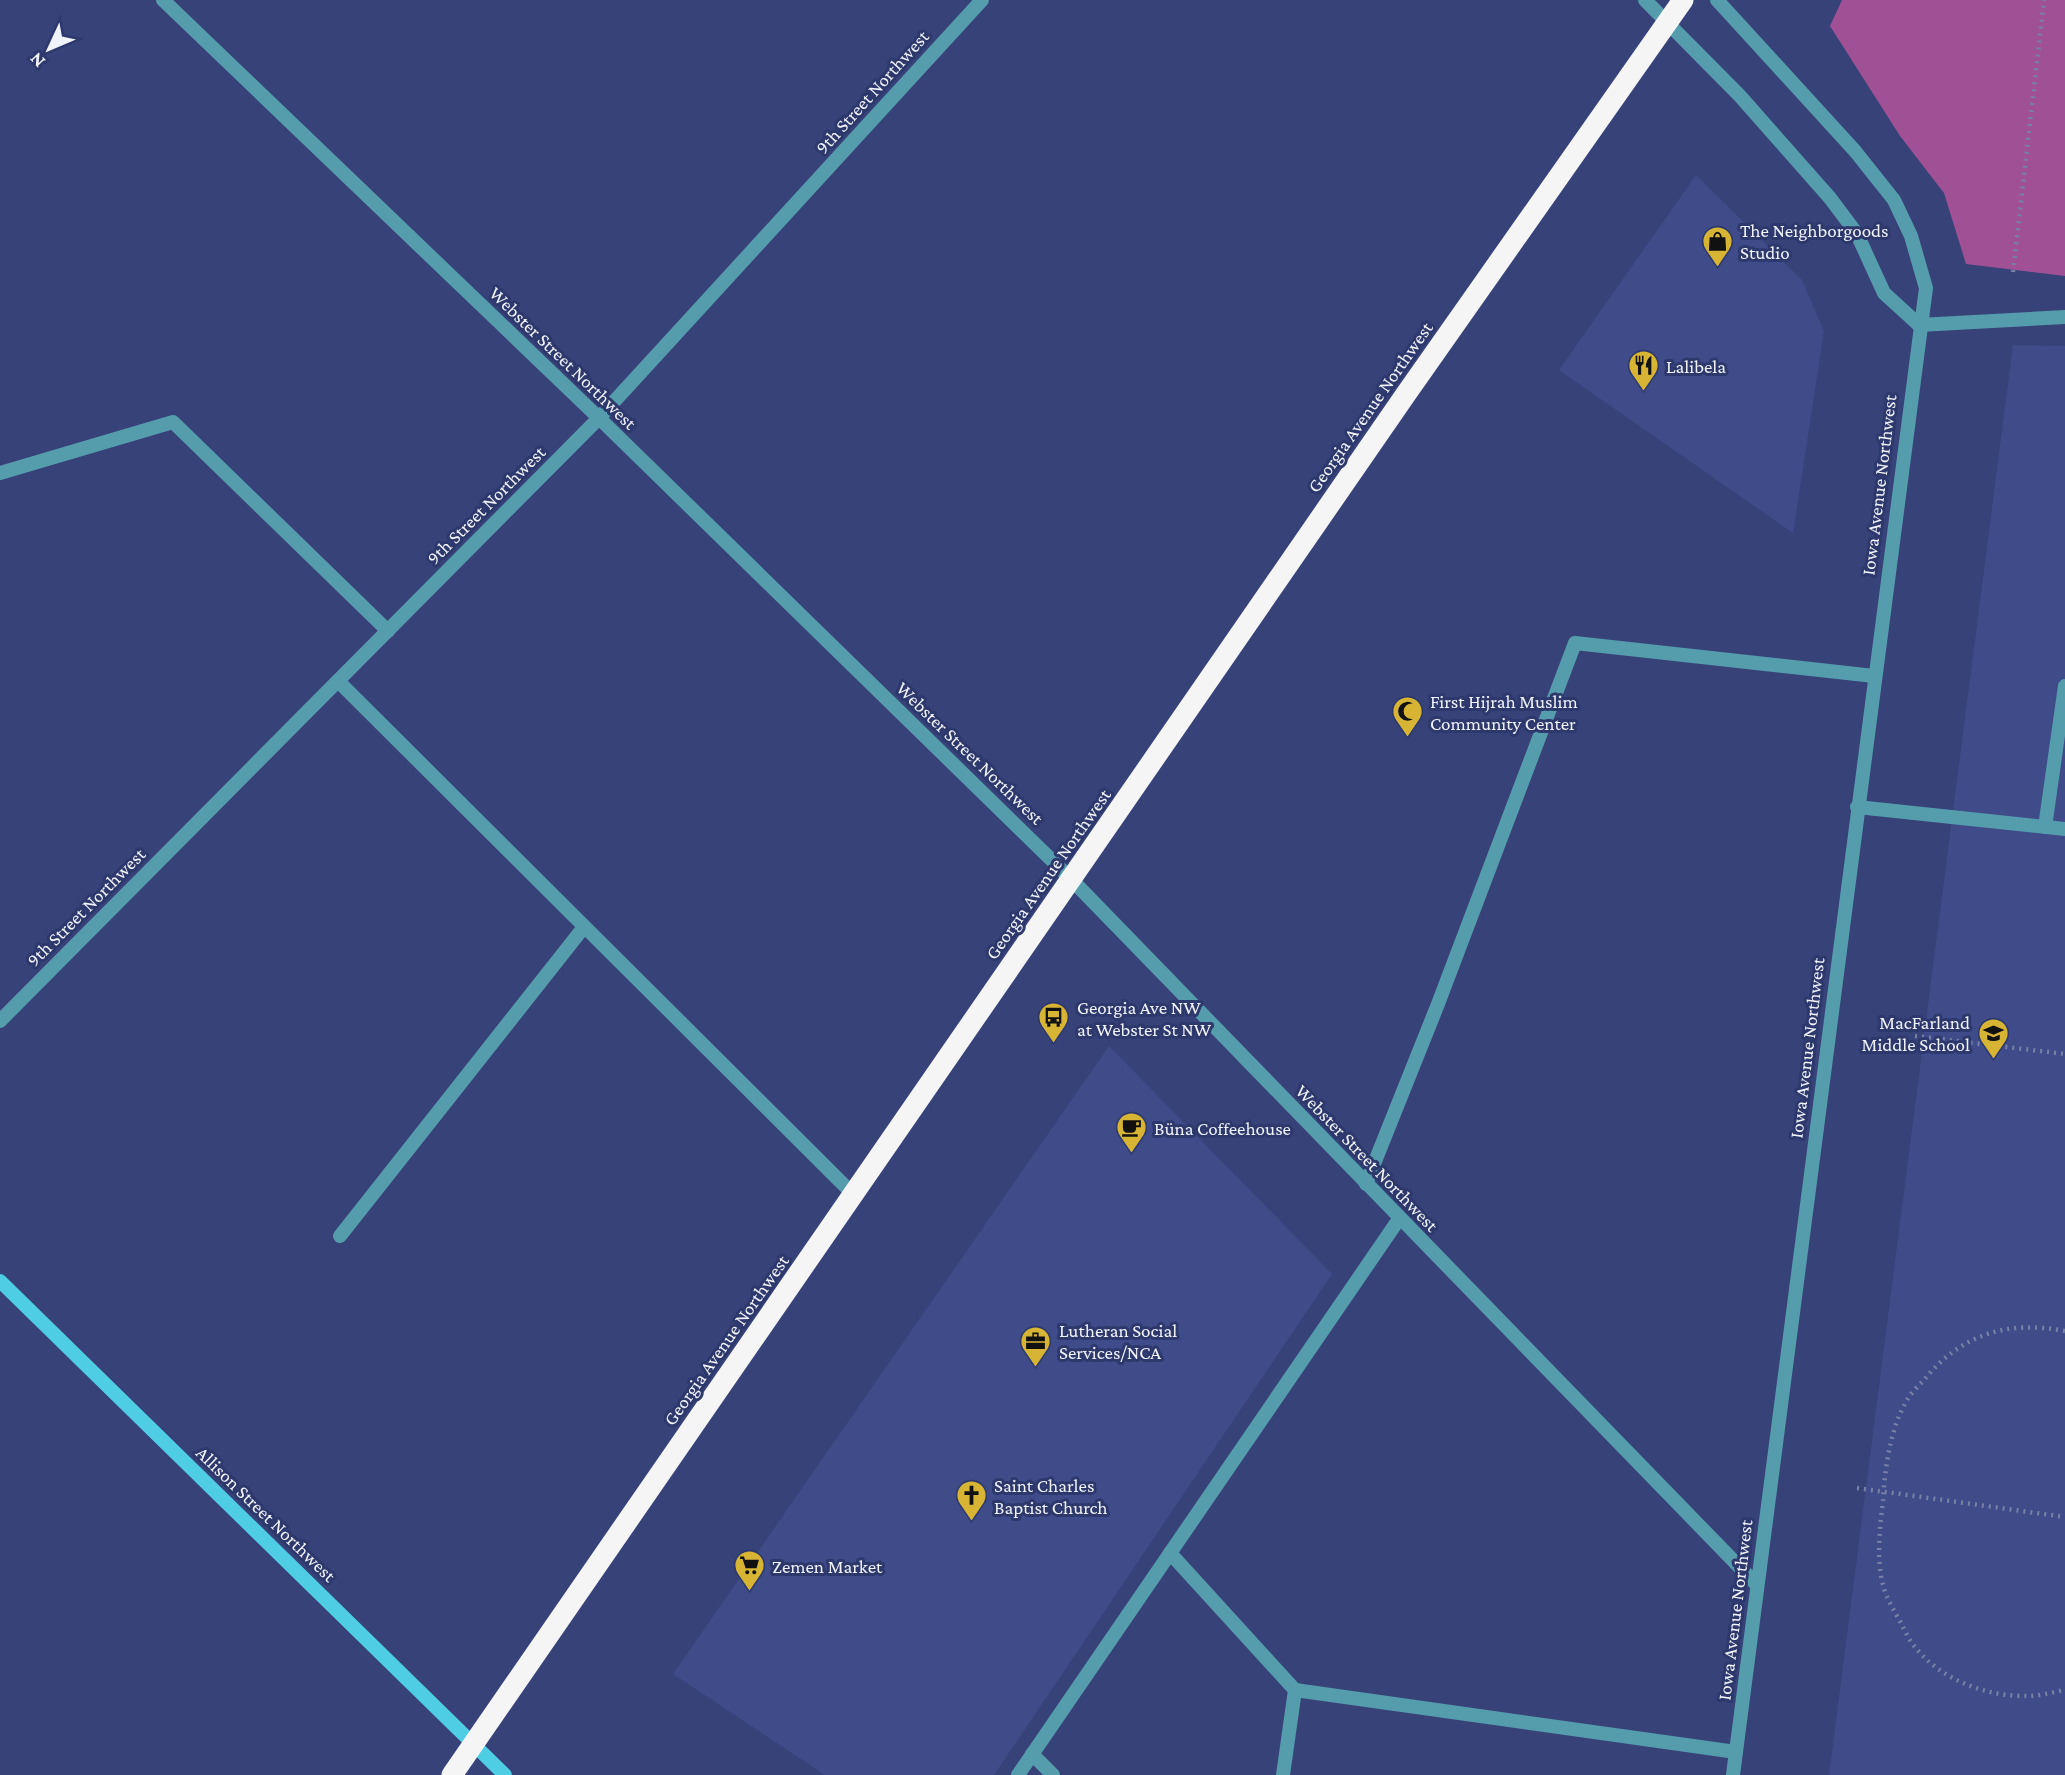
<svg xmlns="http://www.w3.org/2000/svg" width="2065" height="1775" font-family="'Crimson Pro',serif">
	<rect width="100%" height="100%" fill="#374279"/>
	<g fill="#3f4c89">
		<path d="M1696,175L1802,280L1824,331L1793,533L1559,370Z"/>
		<path d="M2013,345L2065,346V1775H1829Z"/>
		<path d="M1109,1046L1332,1274L994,1775H825L673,1674Z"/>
	</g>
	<path fill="#a05095" d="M1842,0H2065V276L1966,264L1944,193L1900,136L1830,26Z"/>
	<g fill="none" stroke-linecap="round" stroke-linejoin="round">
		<g stroke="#7880a6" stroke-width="4.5" stroke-dasharray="2 5" stroke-linecap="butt">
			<path d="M2013,272L2044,0"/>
			<path d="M1915,1036L2065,1054"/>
			<path d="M2065,1331C2007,1320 1961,1334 1923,1381C1917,1387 1910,1394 1906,1402C1890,1430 1885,1468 1883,1500C1880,1527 1876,1558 1883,1585C1886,1598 1895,1612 1901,1623C1905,1631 1909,1640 1915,1647C1941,1680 1987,1697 2028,1696C2040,1696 2053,1692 2065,1690"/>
			<path d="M1857,1488L2065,1517"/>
		</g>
		<g stroke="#559dad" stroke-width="14">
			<path d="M1919,325L2065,317"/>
			<path d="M0,473L173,422L388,631"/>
			<path d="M338,681L854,1195"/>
			<path d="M1857,807L2065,829"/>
			<path d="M2045,827L2065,686"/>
			<path d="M1366,1184L1438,1004L1575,643L1874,676"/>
			<path d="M340,1236L584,927"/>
			<path d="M1170,1553L1295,1690L1283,1775"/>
			<path d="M1295,1690L1736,1752"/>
			<path d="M1032,1754L1053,1775"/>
			<path d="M1018,1775L1399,1219"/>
		</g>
		<g stroke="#559dad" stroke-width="14">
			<path d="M163,0L599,418L1071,879L1757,1585"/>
			<path d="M1645,0L1740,96L1830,198L1857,234L1884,293L1919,325"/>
			<path d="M1717,0L1855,151L1894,200L1911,236L1926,288L1733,1775"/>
			<path d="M0,1021L599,418L982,0"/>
		</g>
		<path stroke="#4ecde5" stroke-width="14" d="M0,1281L505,1775"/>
		<path stroke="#f5f5f5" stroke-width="21" d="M452,1775L1406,394L1683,0"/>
	</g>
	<defs>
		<symbol id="shop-pin" viewBox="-11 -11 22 30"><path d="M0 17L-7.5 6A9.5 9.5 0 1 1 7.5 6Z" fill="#d7b434" stroke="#2d386c"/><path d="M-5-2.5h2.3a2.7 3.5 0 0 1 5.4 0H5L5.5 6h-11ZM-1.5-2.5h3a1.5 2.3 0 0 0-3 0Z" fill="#111"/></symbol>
		<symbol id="restaurant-pin" viewBox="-11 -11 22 30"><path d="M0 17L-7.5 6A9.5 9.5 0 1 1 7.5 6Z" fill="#d7b434" stroke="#2d386c"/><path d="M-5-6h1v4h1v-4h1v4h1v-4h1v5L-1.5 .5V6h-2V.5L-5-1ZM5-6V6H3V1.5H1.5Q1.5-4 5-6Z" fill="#111"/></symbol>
		<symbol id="mosque-pin" viewBox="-11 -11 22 30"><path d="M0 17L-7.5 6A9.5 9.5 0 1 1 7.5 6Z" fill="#d7b434" stroke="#2d386c"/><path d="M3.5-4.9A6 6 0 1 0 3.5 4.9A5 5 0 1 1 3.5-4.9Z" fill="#111"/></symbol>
		<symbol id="bus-pin" viewBox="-11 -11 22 30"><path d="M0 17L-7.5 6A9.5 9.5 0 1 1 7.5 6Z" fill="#d7b434" stroke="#2d386c"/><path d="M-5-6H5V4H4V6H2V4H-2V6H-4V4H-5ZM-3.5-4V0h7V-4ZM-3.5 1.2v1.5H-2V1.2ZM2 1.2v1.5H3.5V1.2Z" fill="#111"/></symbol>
		<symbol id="school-pin" viewBox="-11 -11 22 30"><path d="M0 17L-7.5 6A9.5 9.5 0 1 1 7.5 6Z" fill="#d7b434" stroke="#2d386c"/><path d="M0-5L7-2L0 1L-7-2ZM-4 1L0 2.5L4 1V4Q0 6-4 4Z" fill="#111"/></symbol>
		<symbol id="cafe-pin" viewBox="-11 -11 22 30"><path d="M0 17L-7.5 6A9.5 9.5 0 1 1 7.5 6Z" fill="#d7b434" stroke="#2d386c"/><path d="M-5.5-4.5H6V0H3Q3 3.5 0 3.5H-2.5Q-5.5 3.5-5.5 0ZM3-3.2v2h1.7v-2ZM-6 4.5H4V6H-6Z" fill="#111"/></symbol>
		<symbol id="office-pin" viewBox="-11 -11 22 30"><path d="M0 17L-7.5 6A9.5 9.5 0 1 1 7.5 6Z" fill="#d7b434" stroke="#2d386c"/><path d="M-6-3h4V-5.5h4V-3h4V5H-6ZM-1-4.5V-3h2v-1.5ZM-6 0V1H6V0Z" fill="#111"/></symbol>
		<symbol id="church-pin" viewBox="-11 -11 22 30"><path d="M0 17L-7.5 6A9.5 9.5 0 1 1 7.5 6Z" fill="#d7b434" stroke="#2d386c"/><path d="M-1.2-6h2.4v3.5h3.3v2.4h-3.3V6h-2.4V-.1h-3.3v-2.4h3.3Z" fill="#111"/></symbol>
		<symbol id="supermarket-pin" viewBox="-11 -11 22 30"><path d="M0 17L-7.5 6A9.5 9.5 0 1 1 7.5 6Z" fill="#d7b434" stroke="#2d386c"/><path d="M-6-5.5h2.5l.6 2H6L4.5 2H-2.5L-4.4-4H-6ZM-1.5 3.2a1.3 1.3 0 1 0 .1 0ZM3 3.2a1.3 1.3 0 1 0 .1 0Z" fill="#111"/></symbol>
	</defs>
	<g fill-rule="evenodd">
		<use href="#shop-pin" x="1700" y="224" width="35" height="47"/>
		<use href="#restaurant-pin" x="1626" y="348" width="35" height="47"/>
		<use href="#mosque-pin" x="1390" y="694" width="35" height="47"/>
		<use href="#bus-pin" x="1036" y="1000" width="35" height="47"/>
		<use href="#school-pin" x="1976" y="1016" width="35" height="47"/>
		<use href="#cafe-pin" x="1114" y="1110" width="35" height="47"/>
		<use href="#office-pin" x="1018" y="1324" width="35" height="47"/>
		<use href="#church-pin" x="954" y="1478" width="35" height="47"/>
		<use href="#supermarket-pin" x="732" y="1548" width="35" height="47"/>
	</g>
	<g text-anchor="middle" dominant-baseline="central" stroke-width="6" stroke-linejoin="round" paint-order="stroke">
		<g font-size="19" fill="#f1f3fa" stroke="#2d386c">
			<text transform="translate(872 92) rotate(-48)">9th Street Northwest</text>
			<text transform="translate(563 358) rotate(44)">Webster Street Northwest</text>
			<text transform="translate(1370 407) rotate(-55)">Georgia Avenue Northwest</text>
			<text transform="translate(1879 485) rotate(-83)">Iowa Avenue Northwest</text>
			<text transform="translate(486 505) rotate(-45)">9th Street Northwest</text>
			<text transform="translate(970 753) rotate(44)">Webster Street Northwest</text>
			<text transform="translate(1048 874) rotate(-55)">Georgia Avenue Northwest</text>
			<text transform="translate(86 907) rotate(-45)">9th Street Northwest</text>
			<text transform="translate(1807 1048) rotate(-83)">Iowa Avenue Northwest</text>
			<text transform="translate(1367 1158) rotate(46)">Webster Street Northwest</text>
			<text transform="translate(726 1340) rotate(-55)">Georgia Avenue Northwest</text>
			<text transform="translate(266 1514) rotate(44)">Allison Street Northwest</text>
			<text transform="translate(1735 1610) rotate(-83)">Iowa Avenue Northwest</text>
		</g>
		<g font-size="19" fill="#f1f3fa" stroke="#2d386c" text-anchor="start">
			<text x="1740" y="230">The Neighborgoods<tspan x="1740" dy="22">Studio</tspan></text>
			<text x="1666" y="366">Lalibela</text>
			<text x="1430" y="701">First Hijrah Muslim<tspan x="1430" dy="22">Community Center</tspan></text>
			<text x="1077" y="1007">Georgia Ave NW<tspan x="1077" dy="22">at Webster St NW</tspan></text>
			<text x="1970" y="1022" text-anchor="end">MacFarland<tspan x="1970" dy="22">Middle School</tspan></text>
			<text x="1154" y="1128">Büna Coffeehouse</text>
			<text x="1059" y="1330">Lutheran Social<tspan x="1059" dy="22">Services/NCA</tspan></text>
			<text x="994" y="1485">Saint Charles<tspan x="994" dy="22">Baptist Church</tspan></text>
			<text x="772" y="1566">Zemen Market</text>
		</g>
	</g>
	<g transform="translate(49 49) rotate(226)" stroke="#2d386c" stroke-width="5" paint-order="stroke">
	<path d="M0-5L12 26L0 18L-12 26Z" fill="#f1f3fa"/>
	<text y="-10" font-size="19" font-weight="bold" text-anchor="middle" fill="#f1f3fa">N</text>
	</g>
</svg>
